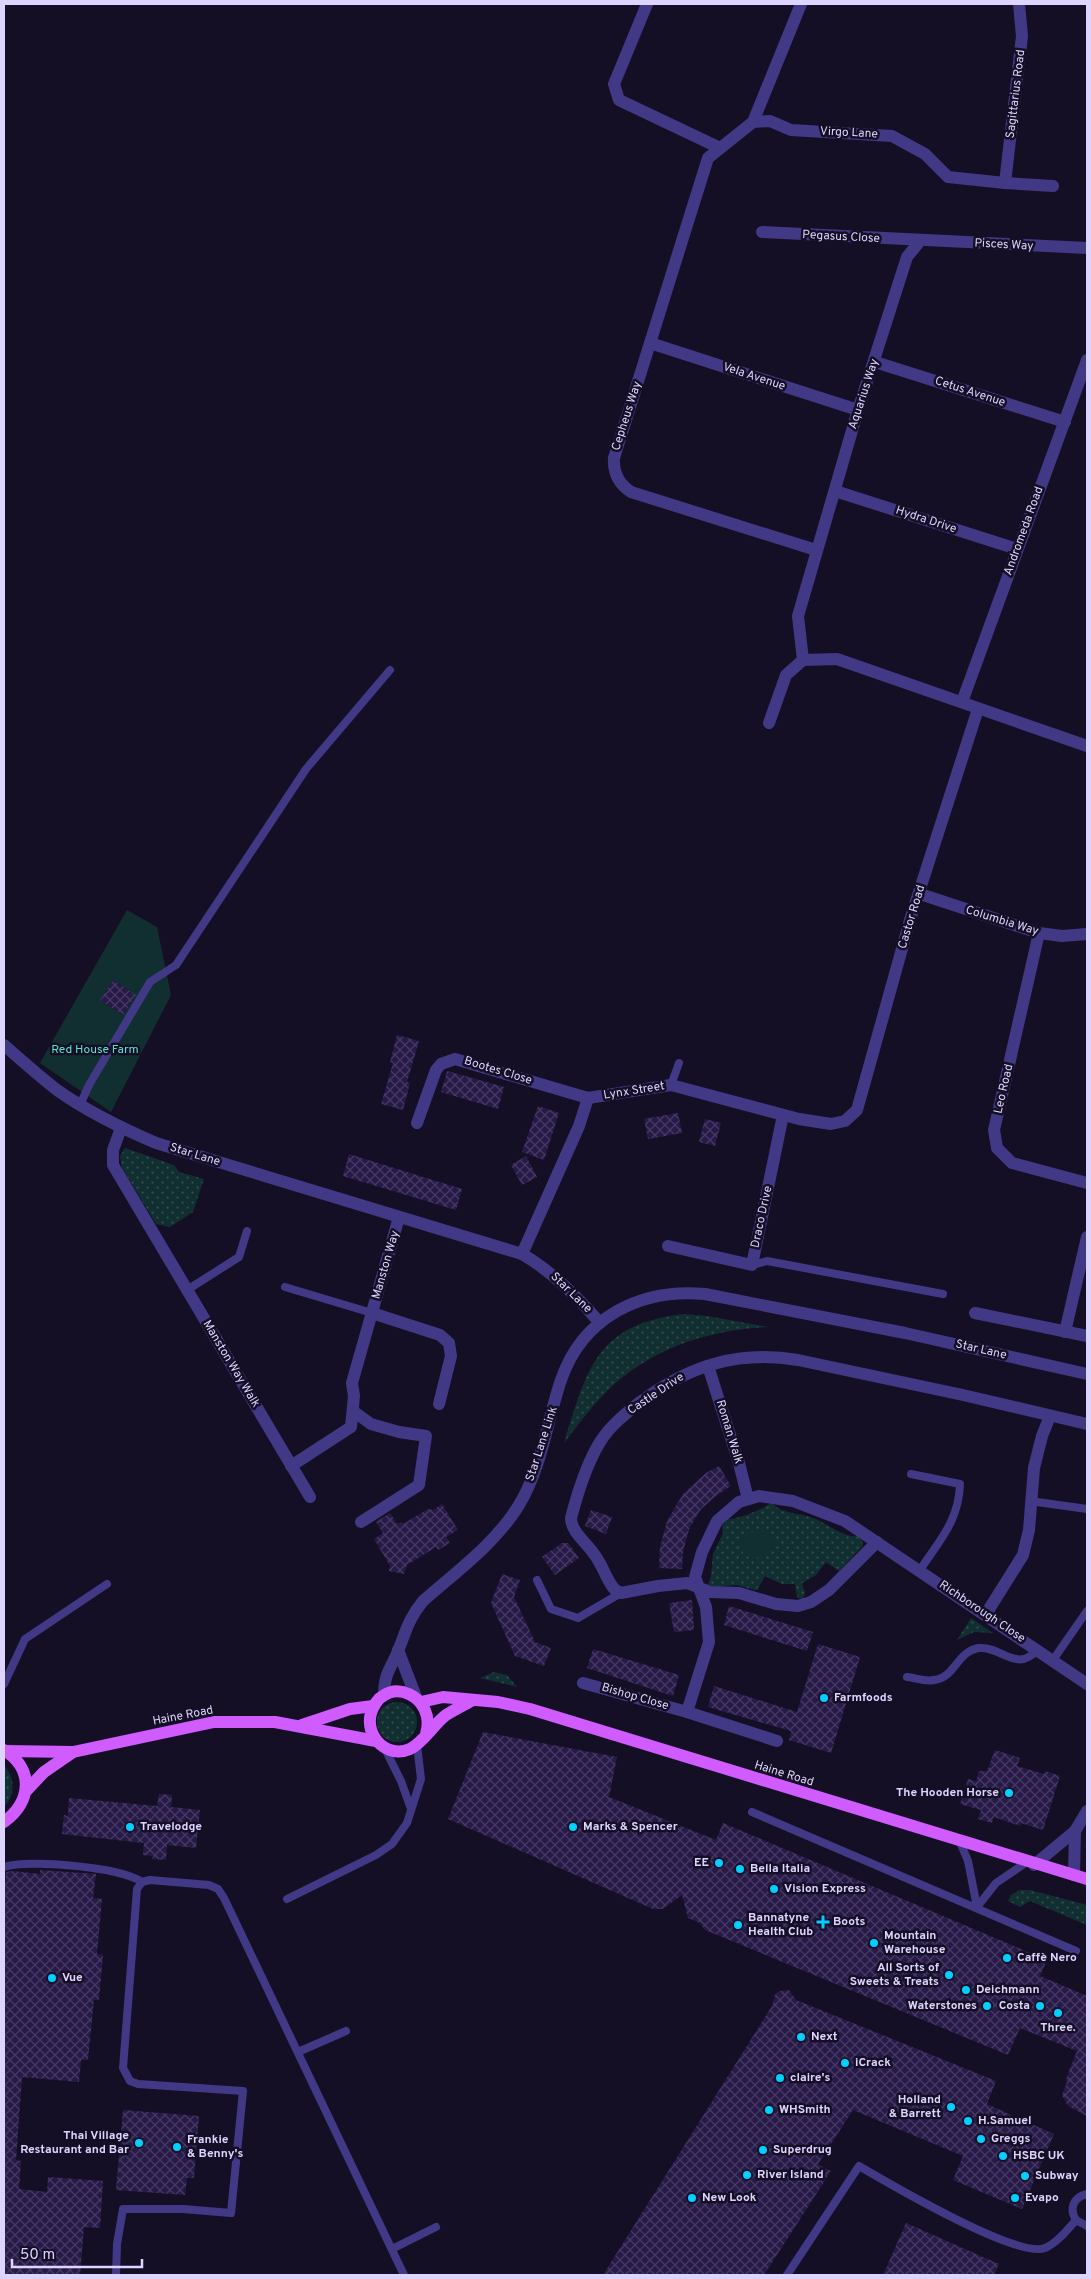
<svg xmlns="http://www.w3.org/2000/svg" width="1091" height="2279" font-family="Overpass,sans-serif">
	<defs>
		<pattern id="grass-dots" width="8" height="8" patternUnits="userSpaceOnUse" patternTransform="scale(1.25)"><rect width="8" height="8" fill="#112f31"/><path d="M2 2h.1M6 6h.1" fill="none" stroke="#334c50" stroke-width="1.8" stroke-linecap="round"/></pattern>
		<pattern id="building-cross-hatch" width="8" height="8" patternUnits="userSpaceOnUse" patternTransform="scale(1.25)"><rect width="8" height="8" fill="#271a48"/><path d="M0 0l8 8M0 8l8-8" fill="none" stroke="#463a63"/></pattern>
	</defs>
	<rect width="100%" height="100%" fill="#150f26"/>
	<g fill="url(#grass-dots)">
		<path d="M125,1148L174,1165L179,1172L204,1179L193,1212L170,1227L156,1224L122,1168L120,1156Z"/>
		<path d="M684,1314L707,1316L768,1327C708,1330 652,1348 608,1390C592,1406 578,1425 564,1443C587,1369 596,1324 684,1314Z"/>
		<path d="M769,1504H773C782,1514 801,1513 813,1518C827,1523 843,1538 857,1536L862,1540L863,1546L839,1571L826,1562L816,1575L802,1583L805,1594L802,1599L797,1597L795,1584H782L765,1576L757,1590H755L736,1585L713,1587L708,1585L711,1576L713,1554L723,1533L722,1525L729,1519C736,1520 764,1509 769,1504Z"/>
		<path d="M971,1618L993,1633L974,1632L957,1640Z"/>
		<path d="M494,1672L507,1675L517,1687L480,1678Z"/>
		<circle cx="397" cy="1722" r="20"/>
		<path d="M4,1765C15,1778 16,1794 4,1807Z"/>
		<path d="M1019,1890H1030L1087,1905V1925L1030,1901L1020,1907L1008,1901L1011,1895Z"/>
	</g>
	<g fill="#112f31" fill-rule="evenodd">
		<path d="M127,910L157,927L171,995L111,1112L40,1063ZM113,980L136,995L123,1015L100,1000Z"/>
		<path d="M758,1530C766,1532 770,1534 774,1541C772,1553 763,1559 751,1558L743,1554L741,1541L750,1533Z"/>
	</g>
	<g fill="url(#building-cross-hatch)">
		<path d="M113,980L136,995L123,1015L100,1000Z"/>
		<path d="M397,1035L419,1041L407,1082L410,1083L403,1110L381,1104L393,1063L390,1062Z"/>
		<path d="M447,1071L504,1087L498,1109L441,1092Z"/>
		<path d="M538,1106L559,1113L544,1160L522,1152Z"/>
		<path d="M678,1113L682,1133L648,1139L644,1119Z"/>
		<path d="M705,1119L721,1123L715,1146L699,1142Z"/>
		<path d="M349,1154L462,1189L456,1210L343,1176Z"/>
		<path d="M526,1156L537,1177L522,1185L511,1165Z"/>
		<path d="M719,1466L731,1486L717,1495L701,1509L689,1529L683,1552L682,1569L659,1568L660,1547L667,1521L683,1494L706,1473Z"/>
		<path d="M442,1504L458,1530L446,1537L450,1543L438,1550L436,1547L407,1565L404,1574L389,1571L390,1566L374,1539L383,1533L376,1522L390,1513L397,1524L401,1522L403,1524L428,1509L433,1510Z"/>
		<path d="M591,1510L612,1517L606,1534L585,1526Z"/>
		<path d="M562,1543H568L579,1558L555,1575L542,1557Z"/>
		<path d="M502,1574L520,1580L514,1597L535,1642L551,1648L544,1666L515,1656L491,1603Z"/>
		<path d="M692,1600L694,1630L674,1632L669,1603Z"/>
		<path d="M729,1606L813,1632L807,1651L724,1625Z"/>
		<path d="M818,1644L860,1657L831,1753L789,1740L791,1731L708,1707L714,1686L797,1712Z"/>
		<path d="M593,1649L679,1675L673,1696L587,1668Z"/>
		<path d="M483,1732L617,1757L609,1797L716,1840L723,1823L1047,1960L1040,1976L1087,1996V2116L1068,2106L1062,2095L1067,2082L1066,2079L1077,2051L1020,2028L1008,2055L705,1930L700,1923L688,1918L682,1895L663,1909H653L448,1819Z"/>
		<path d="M995,1750L1020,1758L1017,1766L1044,1774L1045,1771L1060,1776L1043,1830L1021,1823L1020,1826L994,1817L992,1823L978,1819L981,1810L960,1804L968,1779L976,1781L979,1771H987Z"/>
		<path d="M159,1794L172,1795L171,1807L200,1810L196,1848L167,1845L166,1860L152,1859L153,1856L143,1855L144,1843L62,1834L64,1815L68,1816L69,1798L157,1806Z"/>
		<path d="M40,1870L96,1874L93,1898L102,1899L97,1954L103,1955L99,2000H94L88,2060H81L79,2082L22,2077L16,2160L21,2161L19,2189L47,2192L48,2177L103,2181L100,2228L84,2227L80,2275H4V1893L6,1872L13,1871L40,1874Z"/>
		<path d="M789,1990L796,2000L996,2081L987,2104L1054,2134L1022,2209L953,2180L963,2156L853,2110L818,2164L831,2171L764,2275H603L772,2006L775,1995L780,1991Z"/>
		<path d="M123,2110L199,2116L194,2178H187L185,2195L116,2190Z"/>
		<path d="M906,2223L999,2264L994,2275H883Z"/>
	</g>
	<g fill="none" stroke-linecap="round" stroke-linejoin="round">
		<g stroke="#423986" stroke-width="8">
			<path d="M671,1085L679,1063"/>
			<path d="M80,1105L89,1085L150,982L176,965L306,769L390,670"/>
			<path d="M752,1265L767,1261L943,1294"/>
			<path d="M285,1287L372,1313"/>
			<path d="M187,1290L239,1257L247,1231"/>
			<path d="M911,1474L960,1484C959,1521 939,1541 920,1570"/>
			<path d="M1030,1501L1087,1509"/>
			<path d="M537,1580L551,1609L578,1618L621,1593"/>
			<path d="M1053,1660L1087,1611"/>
			<path d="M907,1677C916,1678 925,1682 934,1680C955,1678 957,1651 979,1648C1002,1646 1017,1674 1038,1649"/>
			<path d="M4,1684L25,1639L107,1584"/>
			<path d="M384,1747L401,1781L411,1809"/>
			<path d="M752,1812L1076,1951"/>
			<path d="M960,1842L968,1861L977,1907"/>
			<path d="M4,1867C29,1859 121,1867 142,1882"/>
			<path d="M287,1899L376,1855L392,1844L407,1823L421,1779L417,1745"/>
			<path d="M977,1907L996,1883L1027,1862"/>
			<path d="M298,2052L346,2031"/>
			<path d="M1087,2194C1073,2197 1069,2209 1076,2220L1087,2226"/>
			<path d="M392,2249L436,2227"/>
			<path d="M116,2275L117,2244L123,2209H183L231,2213L243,2091L138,2084L130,2081L123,2068L137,1889L142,1882L150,1880L209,1885L218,1889L224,1898L404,2275"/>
			<path d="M787,2275L859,2166C888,2183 1018,2259 1045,2248C1057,2243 1067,2230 1076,2220"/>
		</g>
		<g stroke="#423986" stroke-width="12">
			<path d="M647,4L614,84L619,100L720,148"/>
			<path d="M801,4L753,122L708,158L614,458C613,473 619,484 631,492L816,550"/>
			<path d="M753,122L770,121L791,130L892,136L925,154L948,177L1005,183L1053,186"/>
			<path d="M1005,183L1022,36L1019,4"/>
			<path d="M762,232L1087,248"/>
			<path d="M650,343L858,410"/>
			<path d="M875,362L1065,422"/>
			<path d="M835,491L1017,549"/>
			<path d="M803,660L798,616L858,410L907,257L920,241"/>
			<path d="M962,702L1087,360"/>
			<path d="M769,723L786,675L803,660L837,659L1087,746"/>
			<path d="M920,894L1039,933L1062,936L1087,934"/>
			<path d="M1039,933L994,1130L997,1148L1012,1163L1087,1183"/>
			<path d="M4,1045C21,1060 39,1076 57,1090C88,1112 121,1128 156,1143L522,1254C553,1272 577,1296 600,1323"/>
			<path d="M417,1123L436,1070L441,1064L455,1059L588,1098L671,1085L799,1119L831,1124L845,1121L857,1110L910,920L978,709"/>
			<path d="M121,1128L113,1150V1165L310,1497"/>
			<path d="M668,1246L752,1265L783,1115"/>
			<path d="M522,1254L579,1126L588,1098"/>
			<path d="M372,1313L440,1335L449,1343L451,1356L439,1404"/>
			<path d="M975,1313L1087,1336"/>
			<path d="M1065,1332L1087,1237"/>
			<path d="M708,1366L739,1463L748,1499"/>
			<path d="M353,1411L371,1424L399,1432L426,1436L419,1485L361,1522"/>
			<path d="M291,1466L351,1427L354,1396L352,1383L399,1217"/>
			<path d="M877,1542L829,1590L811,1602L798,1606L776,1604L739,1593L710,1592L687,1583L658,1586L621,1593C617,1591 614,1590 612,1586C605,1576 602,1564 594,1554C587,1543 571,1532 571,1518C577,1495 587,1463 600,1442C610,1426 625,1414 640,1402C689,1366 737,1350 798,1360L963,1395L1087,1424"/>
			<path d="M986,1614L1023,1555L1029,1530L1034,1468L1042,1436L1050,1416"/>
			<path d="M583,1683L687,1712L777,1741"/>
			<path d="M687,1712L709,1642L706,1607L695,1577L702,1552L717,1521L739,1502L759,1496L793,1501L845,1521L1087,1684"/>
		</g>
		<g stroke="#423986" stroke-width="12">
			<path d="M398,1650L416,1697"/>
			<path d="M384,1696C384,1674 390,1670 398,1651C406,1631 409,1618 423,1601C457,1571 495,1544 519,1505C542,1467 547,1421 561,1380C583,1316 642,1288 705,1294L905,1333L1087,1374"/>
			<path d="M1034,1865L1075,1831L1087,1811"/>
			<path d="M1074,1875L1075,1831"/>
		</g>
		<g stroke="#d05bff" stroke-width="12">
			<path d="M421,1702L443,1697L498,1702L530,1709L1087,1879"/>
			<path d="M302,1725L350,1709L373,1706"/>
			<path d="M426,1734C437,1697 389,1674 373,1708C361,1732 385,1760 410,1749C423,1743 434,1724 446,1715C454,1710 464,1705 473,1700"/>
			<path d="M4,1750C35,1770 31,1802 4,1822"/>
			<path d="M5,1751L73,1752L214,1722H275L376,1741"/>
			<path d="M26,1791L44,1772L73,1752"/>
		</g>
	</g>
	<g fill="#00cfff" stroke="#150f26" stroke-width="2">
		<circle cx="824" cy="1698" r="5"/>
		<circle cx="1009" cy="1793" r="5"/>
		<circle cx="130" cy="1827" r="5"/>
		<circle cx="573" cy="1827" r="5"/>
		<circle cx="719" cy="1863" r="5"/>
		<circle cx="740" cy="1869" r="5"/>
		<circle cx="774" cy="1889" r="5"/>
		<path d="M820.5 1914.5h5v5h5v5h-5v5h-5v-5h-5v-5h5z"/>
		<circle cx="738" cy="1925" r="5"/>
		<circle cx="874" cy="1943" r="5"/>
		<circle cx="1007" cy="1958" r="5"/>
		<circle cx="949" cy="1975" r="5"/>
		<circle cx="52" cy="1978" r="5"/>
		<circle cx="966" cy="1990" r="5"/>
		<circle cx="987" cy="2006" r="5"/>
		<circle cx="1040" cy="2006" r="5"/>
		<circle cx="1058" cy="2013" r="5"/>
		<circle cx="801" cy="2037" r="5"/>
		<circle cx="845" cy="2063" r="5"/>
		<circle cx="780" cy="2078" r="5"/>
		<circle cx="951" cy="2107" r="5"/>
		<circle cx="769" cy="2110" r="5"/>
		<circle cx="968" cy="2121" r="5"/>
		<circle cx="981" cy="2139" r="5"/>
		<circle cx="139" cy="2143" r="5"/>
		<circle cx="177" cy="2147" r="5"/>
		<circle cx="763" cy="2150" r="5"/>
		<circle cx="1003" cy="2156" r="5"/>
		<circle cx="747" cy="2175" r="5"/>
		<circle cx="1025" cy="2176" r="5"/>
		<circle cx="692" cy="2198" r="5"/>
		<circle cx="1015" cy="2198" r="5"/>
	</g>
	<g text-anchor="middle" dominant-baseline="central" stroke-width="5" stroke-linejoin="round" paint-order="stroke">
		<g font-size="12" fill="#ddd4ff" stroke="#150f26">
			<text transform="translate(1016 94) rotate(-83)">Sagittarius Road</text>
			<text transform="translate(849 133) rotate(3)">Virgo Lane</text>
			<text transform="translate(841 237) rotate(3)">Pegasus Close</text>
			<text transform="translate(1004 245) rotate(3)">Pisces Way</text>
			<text transform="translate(754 377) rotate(18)">Vela Avenue</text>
			<text transform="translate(970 392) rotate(18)">Cetus Avenue</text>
			<text transform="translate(864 394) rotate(-72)">Aquarius Way</text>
			<text transform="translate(627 416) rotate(-72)">Cepheus Way</text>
			<text transform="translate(926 520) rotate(18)">Hydra Drive</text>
			<text transform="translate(1024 531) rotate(-70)">Andromeda Road</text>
			<text transform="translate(912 917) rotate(-73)">Castor Road</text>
			<text transform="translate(1002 921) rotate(17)">Columbia Way</text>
			<text transform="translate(498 1071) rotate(17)">Bootes Close</text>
			<text transform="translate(1004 1089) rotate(-77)">Leo Road</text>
			<text transform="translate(634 1091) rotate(-9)">Lynx Street</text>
			<text transform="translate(195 1155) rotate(17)">Star Lane</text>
			<text transform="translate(762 1217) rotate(-78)">Draco Drive</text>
			<text transform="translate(386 1265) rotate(-74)">Manston Way</text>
			<text transform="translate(571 1293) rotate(44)">Star Lane</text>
			<text transform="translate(981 1350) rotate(13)">Star Lane</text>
			<text transform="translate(231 1364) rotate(59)">Manston Way Walk</text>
			<text transform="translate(656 1394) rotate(-34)">Castle Drive</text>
			<text transform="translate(729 1432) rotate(73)">Roman Walk</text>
			<text transform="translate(542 1444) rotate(-72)">Star Lane Link</text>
			<text transform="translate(982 1612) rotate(34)">Richborough Close</text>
			<text transform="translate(635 1697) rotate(16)">Bishop Close</text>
			<text transform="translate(183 1716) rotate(-11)">Haine Road</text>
			<text transform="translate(784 1774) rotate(17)">Haine Road</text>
		</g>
		<g font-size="12" fill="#5de2cd" stroke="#150f26">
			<text x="95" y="1050">Red House Farm</text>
		</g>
		<g font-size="12" font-weight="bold" fill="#ddd4ff" stroke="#150f26" text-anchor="start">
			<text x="834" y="1698">Farmfoods</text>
			<text x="999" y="1793" text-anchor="end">The Hooden Horse</text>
			<text x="140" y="1827">Travelodge</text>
			<text x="583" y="1827">Marks &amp; Spencer</text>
			<text x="709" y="1863" text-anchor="end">EE</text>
			<text x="750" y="1869">Bella Italia</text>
			<text x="784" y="1889">Vision Express</text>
			<text x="748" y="1918">Bannatyne<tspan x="748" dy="14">Health Club</tspan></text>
			<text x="833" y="1922">Boots</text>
			<text x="884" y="1936">Mountain<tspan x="884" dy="14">Warehouse</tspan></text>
			<text x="1017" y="1958">Caffè Nero</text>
			<text x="939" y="1968" text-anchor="end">All Sorts of<tspan x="939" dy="14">Sweets &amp; Treats</tspan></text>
			<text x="62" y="1978">Vue</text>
			<text x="976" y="1990">Deichmann</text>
			<text x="977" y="2006" text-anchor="end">Waterstones</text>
			<text x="1030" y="2006" text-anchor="end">Costa</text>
			<text x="1058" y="2028" text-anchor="middle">Three.</text>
			<text x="811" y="2037">Next</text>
			<text x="855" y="2063">iCrack</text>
			<text x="790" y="2078">claire's</text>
			<text x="941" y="2100" text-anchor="end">Holland<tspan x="941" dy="14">&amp; Barrett</tspan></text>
			<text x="779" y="2110">WHSmith</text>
			<text x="978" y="2121">H.Samuel</text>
			<text x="129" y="2136" text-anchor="end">Thai Village<tspan x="129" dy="14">Restaurant and Bar</tspan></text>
			<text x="991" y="2139">Greggs</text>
			<text x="187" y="2140">Frankie<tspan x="187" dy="14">&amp; Benny's</tspan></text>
			<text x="773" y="2150">Superdrug</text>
			<text x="1013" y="2156">HSBC UK</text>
			<text x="757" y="2175">River Island</text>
			<text x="1035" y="2176">Subway</text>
			<text x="702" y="2198">New Look</text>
			<text x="1025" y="2198">Evapo</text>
		</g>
	</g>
	<rect width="1091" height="2279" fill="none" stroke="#ddd4ff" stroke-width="10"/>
	<path d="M12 2259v8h130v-8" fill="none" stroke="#ddd4ff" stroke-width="2.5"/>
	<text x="20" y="2259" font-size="15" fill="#ddd4ff" stroke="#150f26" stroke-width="4" paint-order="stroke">50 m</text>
</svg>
